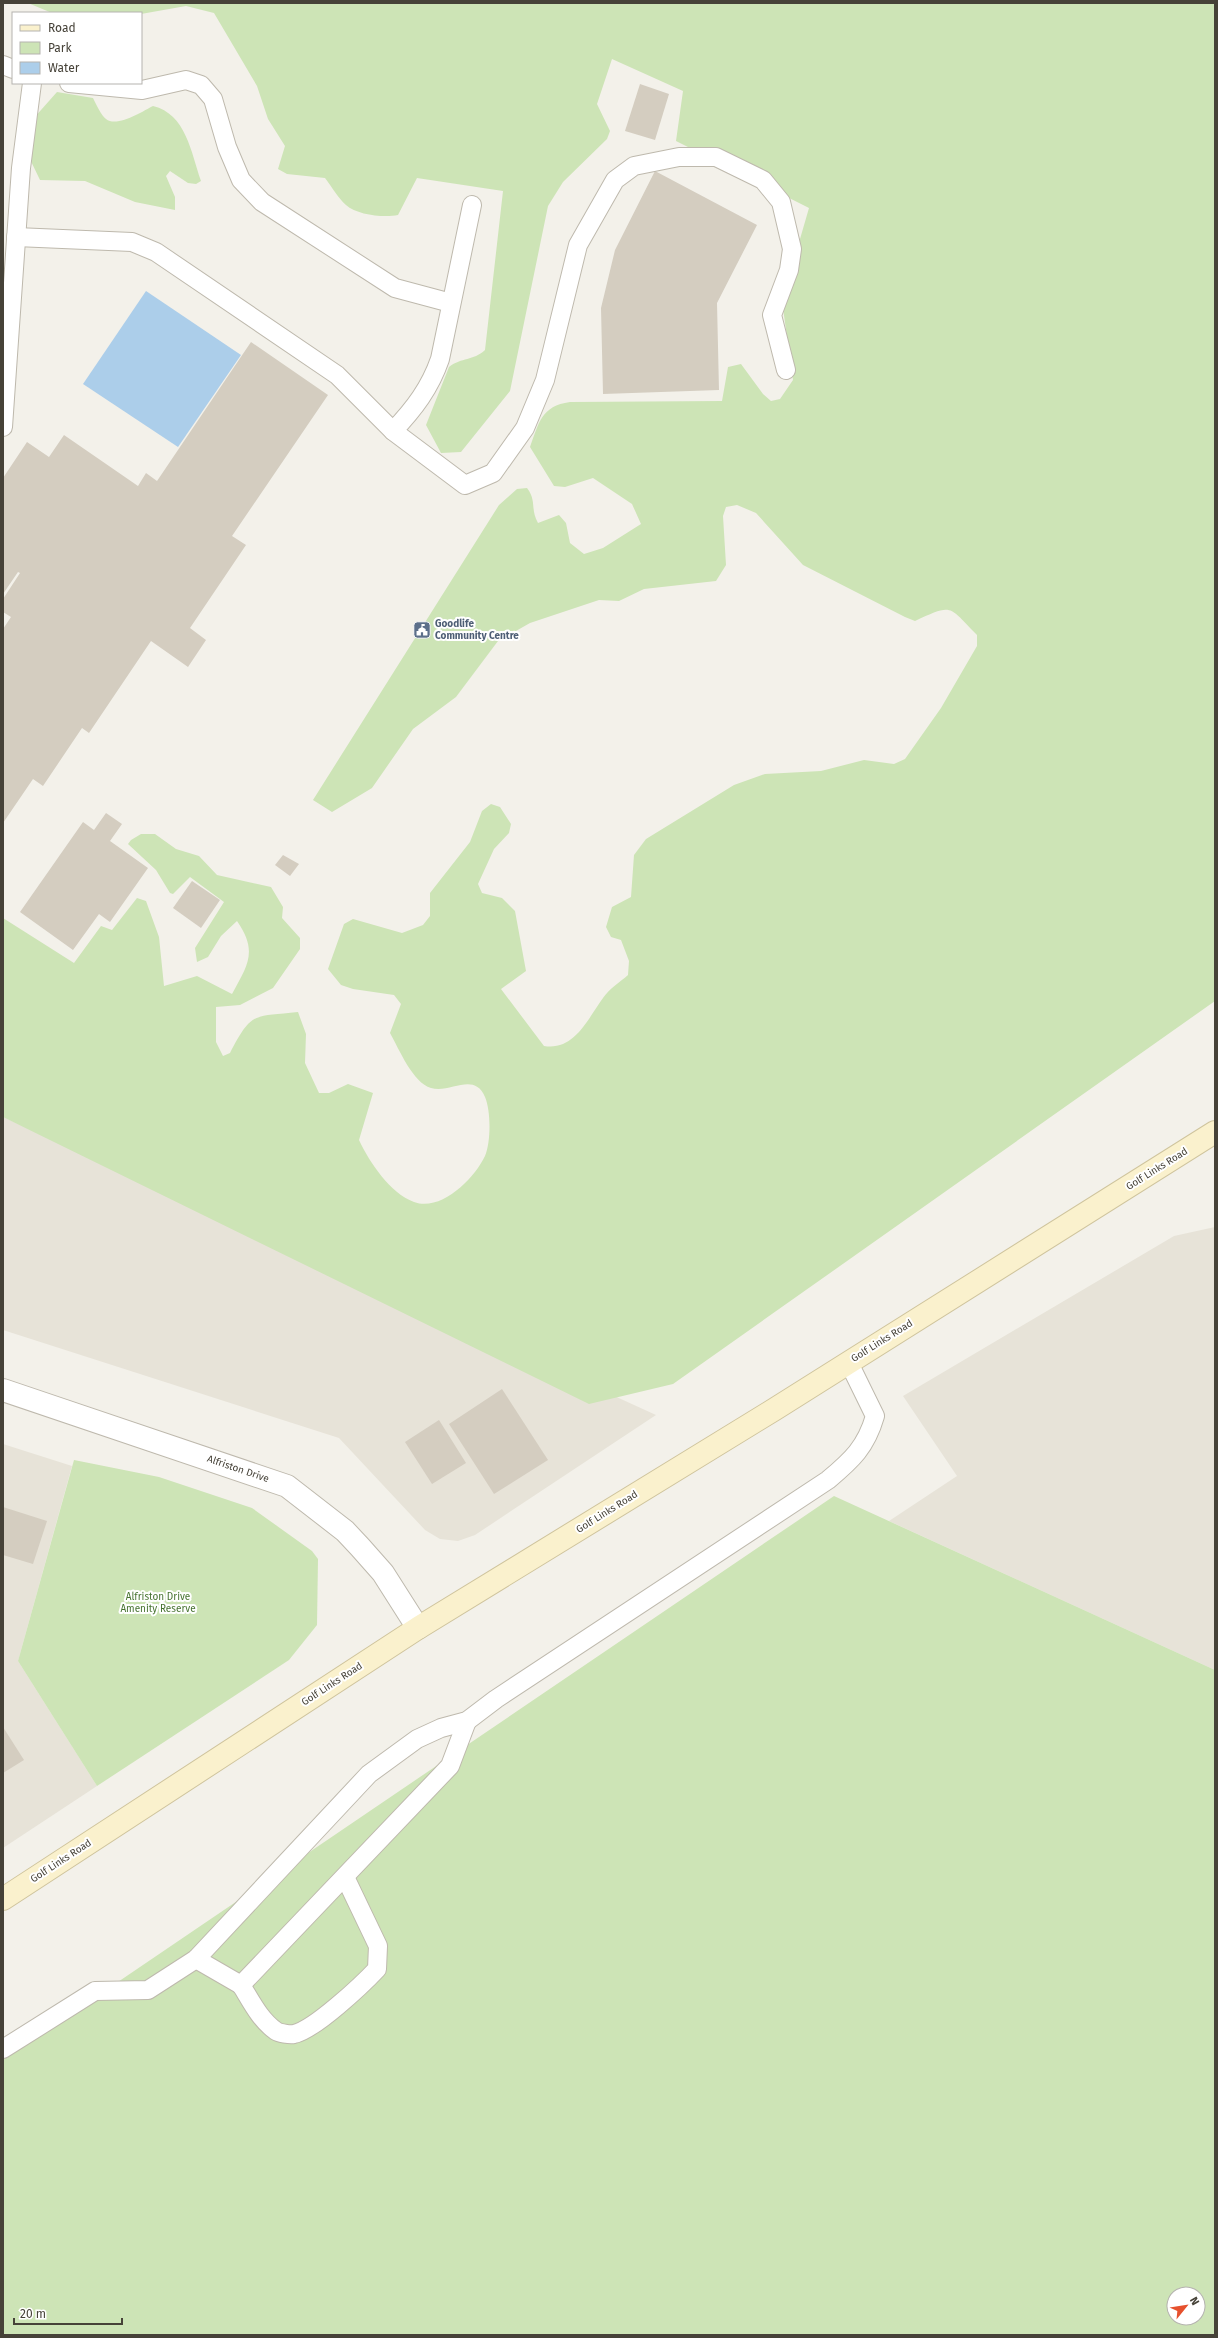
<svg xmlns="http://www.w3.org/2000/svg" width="1218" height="2338" font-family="'Fira Sans',sans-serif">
	<rect width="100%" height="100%" fill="#f3f1ea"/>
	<g fill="#e7e3d8">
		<path d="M3,1117L656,1415L475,1535L458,1541L440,1539L425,1530L339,1438L3,1330Z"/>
		<path d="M1215,1227V1670L889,1521L957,1476L903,1396L1174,1236Z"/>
		<path d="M3,1444L72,1466L18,1661L97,1786L3,1848Z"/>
	</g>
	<g fill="#cde4b6" fill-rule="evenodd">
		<path d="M28,3H1215V1001L673,1384L589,1404L3,1117V918L74,963L101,926L112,930L137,898L146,901L159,937L164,986L197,976L232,994C248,965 258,951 237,921L221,936L208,957L197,962L195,948L224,902L190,877L173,894L170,893L156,870L128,844L131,840L141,834H155L176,849L199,856L217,875L271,887L283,907L282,918L300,938V949L273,988L240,1005L216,1007V1042L223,1056L230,1053C252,1011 253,1017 298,1012L306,1034L305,1063L319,1093H329L348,1084L373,1093L359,1140C370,1163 390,1193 414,1202C441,1212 474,1179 485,1156C491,1142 491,1111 485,1097C474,1071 450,1094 431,1088C413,1083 399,1049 390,1033L401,1004L394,995L353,989L341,985L328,969L344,924L353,919L402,933L423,925L430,916V893L470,842L482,811L491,804L500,807L511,824L509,833L494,849L478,884L482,893L502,898L515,911L526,971L501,989L544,1046C575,1051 588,1018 603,998C609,989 620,982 628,975L629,961L621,940L611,937L606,927L612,907L631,897L634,855L646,839L734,785L765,774L821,771L864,760L894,764L905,759L941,708L977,646V635C948,606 954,603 915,621L905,617L803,565L756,513L737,505L726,507L723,516L726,565L716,581L644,589L619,601L599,600L530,623L498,641L456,697L413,729L372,788L332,812L313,800L499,505L517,489L527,488C537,501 530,509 538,523L559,515L566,523L570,543L584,554L603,548L641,524L632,504L593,478L565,487L554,486L530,447C539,423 541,406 570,402L722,401L728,367L741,364L763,394L771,401L780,399L793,380L782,301L809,208L676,141L683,91L612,59L597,104L610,131L607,139L563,182L548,206L510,391L461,452L441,453L426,425L449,367C462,357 473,361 485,350L503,191L417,178L398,215C384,218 357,215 346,205C338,198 332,187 325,178L287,174L278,169L285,146L268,119L257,86L214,13L186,6L141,14L52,13Z"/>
		<path d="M57,92L93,98C96,104 101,115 106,119C117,128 143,111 153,106C186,114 191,152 201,181L196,184L188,183L170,171L166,176L175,197V210L135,202L85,181L40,180L27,153L33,119Z"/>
		<path d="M74,1460L159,1477L252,1508L312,1551L318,1559L317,1625L289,1660L97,1786L18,1661Z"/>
		<path d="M834,1496L1215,1670V2335H3V2060ZM1174,2294H1198V2318H1174Z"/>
	</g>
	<path fill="#acceea" d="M146,291L241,355L178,447L83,384Z"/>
	<g fill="#d4cdc0">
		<path d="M640,84L669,94L655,140L625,131Z"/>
		<path d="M655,171L757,225L717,303L719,390L603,394L601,308L615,250Z"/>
		<path d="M251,342L328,395L232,536L246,545L190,628L206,640L188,667L151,641L89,733L82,728L43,786L33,779L3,823V629L11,617L3,612V599L20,573L18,572L3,594V478L27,442L49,457L64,435L138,486L146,473L157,481Z"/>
		<path d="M106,813L122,824L110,841L148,868L110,922L99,914L73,950L20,912L83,822L94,830Z"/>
		<path d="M283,855L299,864L290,876L275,865Z"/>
		<path d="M192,881L220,900L201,928L173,908Z"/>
		<path d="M502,1389L548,1460L494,1494L449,1424Z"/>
		<path d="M439,1420L466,1463L432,1484L405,1442Z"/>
		<path d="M3,1507L47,1521L33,1564L3,1555Z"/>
		<path d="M3,1727L24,1760L3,1773Z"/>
	</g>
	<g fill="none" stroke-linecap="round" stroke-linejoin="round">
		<defs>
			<g id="service">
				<path d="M3,65L13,69"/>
				<path d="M69,83L142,90L186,80L201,85L213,99L227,147L241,180L262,202L395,288L451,303"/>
				<path d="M16,237L132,242L156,252L337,375L393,431L465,485L493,473L525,428L545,380L578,245L615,180L634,166L679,157H716L763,180L781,202L792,249L789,270L772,315L786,370"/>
				<path d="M3,427L21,168L32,83"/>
				<path d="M393,431C414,409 430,388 440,359L472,205"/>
				<path d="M196,1959L241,1985L450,1766L467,1721"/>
				<path d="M241,1985C251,2001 260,2020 276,2031C279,2033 290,2035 294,2034C314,2030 362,1985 377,1969L378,1946L345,1877"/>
				<path d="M3,2049L95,1991L148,1990L196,1959L369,1774L417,1739L441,1728L467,1721L496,1699L828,1480C852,1460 866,1447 875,1416L849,1363"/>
			</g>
			<path id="tertiary" d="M3,1390L287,1486L345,1531L360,1547L383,1573L418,1628"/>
			<path id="secondary" d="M3,1899L418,1628L775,1409L1215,1132"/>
		</defs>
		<use href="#service" stroke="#beb9ad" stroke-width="20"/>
		<use href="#tertiary" stroke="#beb9ad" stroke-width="24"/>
		<use href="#secondary" stroke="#cfc49d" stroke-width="24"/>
		<use href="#service" stroke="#fff" stroke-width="18"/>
		<use href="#tertiary" stroke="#fff" stroke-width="22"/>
		<use href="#secondary" stroke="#faf1cd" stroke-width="22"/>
	</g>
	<defs>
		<symbol id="civic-square" viewBox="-11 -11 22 22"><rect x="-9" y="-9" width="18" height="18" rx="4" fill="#5c6f8a" stroke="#fff"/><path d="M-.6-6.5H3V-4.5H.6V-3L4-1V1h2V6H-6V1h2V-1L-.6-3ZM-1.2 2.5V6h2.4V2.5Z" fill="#fff"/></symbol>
	</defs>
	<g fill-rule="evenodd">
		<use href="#civic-square" x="412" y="620" width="20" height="20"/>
	</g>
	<g text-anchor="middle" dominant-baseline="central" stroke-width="4" stroke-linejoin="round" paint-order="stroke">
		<g font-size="10" font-weight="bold" fill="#4e5e75" stroke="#fff" text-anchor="start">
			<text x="435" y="624">Goodlife<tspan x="435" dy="12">Community Centre</tspan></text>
		</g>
		<g font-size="10" fill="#464238" stroke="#fff">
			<text transform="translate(1157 1169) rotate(-32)">Golf Links Road</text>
			<text transform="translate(882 1341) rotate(-32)">Golf Links Road</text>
			<text transform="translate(238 1469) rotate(19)">Alfriston Drive</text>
			<text transform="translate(607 1512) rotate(-32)">Golf Links Road</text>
			<text transform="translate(332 1684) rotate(-33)">Golf Links Road</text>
			<text transform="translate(61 1861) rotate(-33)">Golf Links Road</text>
		</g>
		<g font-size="10" fill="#477331" stroke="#fff">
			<text x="158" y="1597">Alfriston Drive<tspan x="158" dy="12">Amenity Reserve</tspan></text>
		</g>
	</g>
	<rect width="1218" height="2338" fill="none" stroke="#464238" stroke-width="8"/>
	<rect x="12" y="12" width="130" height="72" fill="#ffffff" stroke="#b5b3af"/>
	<rect x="20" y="25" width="20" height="6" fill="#faf1cd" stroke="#b5b3af"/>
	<text x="48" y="32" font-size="12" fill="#464238">Road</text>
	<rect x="20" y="42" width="20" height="12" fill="#cde4b6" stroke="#b5b3af"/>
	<text x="48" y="52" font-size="12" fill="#464238">Park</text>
	<rect x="20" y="62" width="20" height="12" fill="#acceea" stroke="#b5b3af"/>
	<text x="48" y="72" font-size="12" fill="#464238">Water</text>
	<g transform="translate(1186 2306) rotate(60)"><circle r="19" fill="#ffffff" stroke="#b5b3af"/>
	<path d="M0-3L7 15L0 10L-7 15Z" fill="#e6512e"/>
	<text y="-6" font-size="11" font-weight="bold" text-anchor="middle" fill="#464238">N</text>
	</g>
	<path d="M14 2318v6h108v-6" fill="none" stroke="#464238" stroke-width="2"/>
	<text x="20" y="2318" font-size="12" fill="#464238" stroke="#ffffff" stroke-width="3" paint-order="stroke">20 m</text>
</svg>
